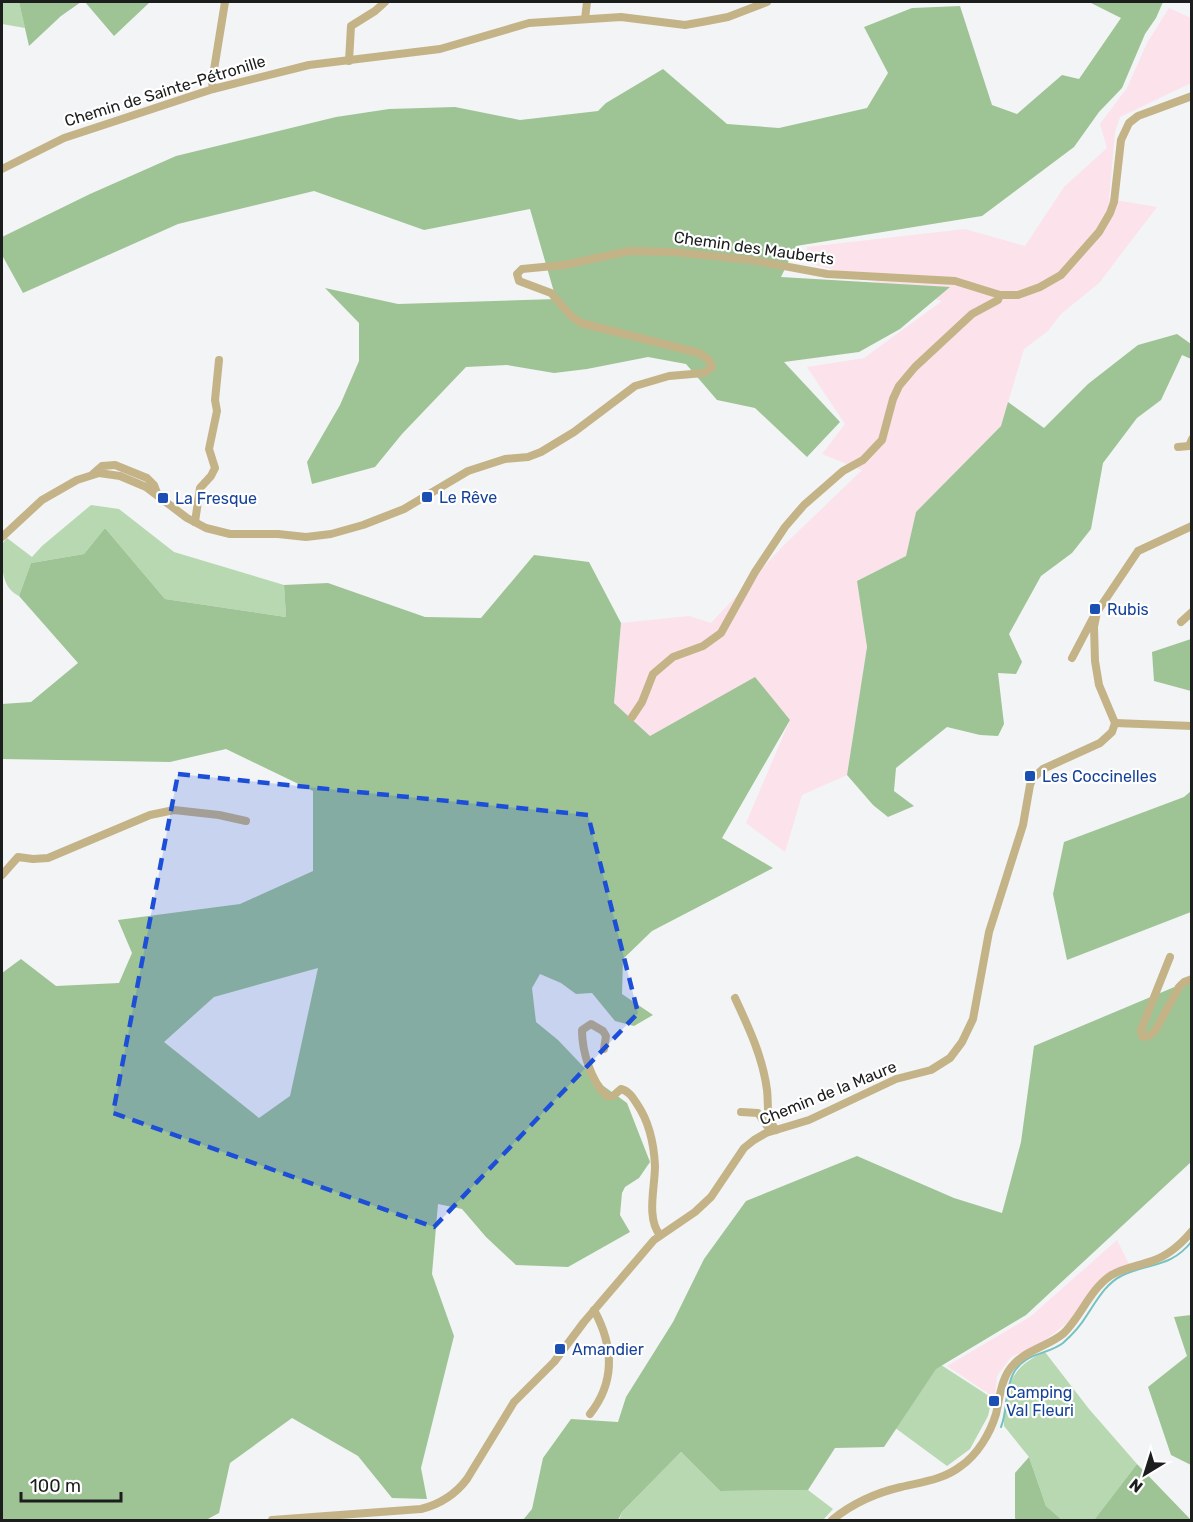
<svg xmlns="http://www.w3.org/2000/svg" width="1193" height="1522" font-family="Rubik,sans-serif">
	<rect width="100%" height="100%" fill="#f3f4f5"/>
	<g fill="#fce2eb">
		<path d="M1169,8L1191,18V83L1120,117L1115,132L1109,199L1157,207L1099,283L1061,314L1048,331L1024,349L1001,426L916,512L906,556L857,581L867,647L847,775L802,795L785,852L746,823L790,720L684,718L650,736L614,703L621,623L689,616L711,623L783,546L862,470L822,454L845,424L807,367L864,358L942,301L806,262L807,247L965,229L1025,246L1064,187L1107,148L1100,124L1127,88L1147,43Z"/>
		<path d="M1117,1240L1129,1264L1109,1272L1071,1320L1040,1344L1011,1357L997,1376L995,1398L947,1366L1030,1317Z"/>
	</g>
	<g fill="#b7d8b0">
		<path d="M2,2H19L25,28L2,24Z"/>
		<path d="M91,505L119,509L174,552L284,585L286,617L165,599L105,528L84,554L31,563L19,596C0,587 2,564 2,544L7,538L32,557L42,546Z"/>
		<path d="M918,1350L992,1398L988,1416L970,1449L947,1466L879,1416Z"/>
		<path d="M1045,1352L1089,1409L1137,1464L1094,1520H1062L1046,1506L1029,1457L1004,1426C1004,1390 1009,1367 1045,1352Z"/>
		<path d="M681,1452L720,1491L808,1490L833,1509L823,1520H619L622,1512Z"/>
	</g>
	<g fill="#9ec495" fill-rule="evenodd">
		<path d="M19,2H81L61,16L29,46Z"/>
		<path d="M85,2H150L114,36Z"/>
		<path d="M1089,2H1163L1156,18L1145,34L1122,88L1099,112L1074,147L982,216L796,246L781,277L950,287L900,329L859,352L784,362L840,422L807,457L755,408L717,400L686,364L648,357L587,369L554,373L507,365L466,367L402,434L375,467L312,484L307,462L340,405L359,361V323L325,288L398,304L556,299L530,209L424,230L314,191L178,224L23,293L2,255V237L90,194L176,156L336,117L389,109L455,107L520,120L598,111L606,103L663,69L727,124L779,128L867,108L888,73L864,27L912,8L960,6L992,105L1017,114L1062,75L1079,79L1121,18Z"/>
		<path d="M1177,334L1191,344V359L1182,355L1161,400L1137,418L1103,463L1091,529L1072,553L1041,576L1009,634L1022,662L1016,674L998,673L1004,724L998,736L980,735L947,727L896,768L894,791L914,806L888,817L873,805L847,775L867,647L857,581L906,556L916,512L1001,426L1008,402L1044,428L1088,384L1138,345Z"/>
		<path d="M105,528L165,599L286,617L284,585L328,583L425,617L481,618L534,555L589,562L621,623L614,703L650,736L755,677L790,720L722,838L773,868L652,931L623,959L622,994L653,1015L634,1026L615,1021L592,993L576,994L561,983L540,974L532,988L536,1022L558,1040L598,1082L627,1103L650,1162L639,1178L625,1187L622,1193L620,1215L630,1232L568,1267L516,1265L486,1237L462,1209L438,1204L432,1274L454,1336L421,1468L427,1499L392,1498L358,1456L292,1418L230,1463L219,1513L206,1520H2V973L21,959L56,986L119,983L132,953L118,920L240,904L313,871V791L226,749L170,762L2,759V704L31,702L78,663L19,596L31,563L84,554ZM318,968L290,1096L259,1118L164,1042L214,997Z"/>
		<path d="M1191,639V691L1154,681L1152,652Z"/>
		<path d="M1191,791V912L1067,960L1053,894L1064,842L1184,797Z"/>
		<path d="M1191,980V1162L1026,1315L936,1369L884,1447L835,1448L808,1490L720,1491L681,1452L622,1512L618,1520H523L532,1509L543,1458L571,1419L618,1422L626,1397L673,1322L704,1259L746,1201L857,1156L954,1198L1002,1213L1021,1142L1034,1046Z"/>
		<path d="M1191,1315H1192L1191,1465L1171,1455L1148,1387L1187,1356L1174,1317Z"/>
		<path d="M1029,1457L1046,1506L1062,1520H1016L1015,1518V1473Z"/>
		<path d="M1137,1464L1191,1520H1094Z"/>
	</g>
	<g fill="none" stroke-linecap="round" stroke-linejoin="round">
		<path stroke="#75c2c2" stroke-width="2" d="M1001,1427C1008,1410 1004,1393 1013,1374C1024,1352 1048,1355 1063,1343C1072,1335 1081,1325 1087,1315C1097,1300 1106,1283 1123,1275C1149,1263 1171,1268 1192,1241"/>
		<g stroke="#c5b388" stroke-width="8">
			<path d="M585,19L587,2"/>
			<path d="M349,61L351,26L375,11L385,2"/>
			<path d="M213,89L212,82L225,2"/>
			<path d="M2,169L64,138L213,89L309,65L440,49L529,23L621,17L685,25L702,22L728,17L767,2"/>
			<path d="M1178,447L1189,446L1192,439"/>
			<path d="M93,474L102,466L115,465L147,478L154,485L157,493"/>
			<path d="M195,522L200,488L211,476L215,468L209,449L217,411L215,400L219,360"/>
			<path d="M2,537L42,500L77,480L99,473L120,476L146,487L187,518L206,528L230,534H278L306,537L331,534L363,525L404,509L468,471L505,459L528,457L541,452L574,432L635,386L669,376L704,373L712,367L710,361L699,353L581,323L570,315L551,293L519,281L517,274L522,269L564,265L629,251L674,252L751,260L827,274L955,281L1000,295H1018L1040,287L1061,275L1099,232L1110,213L1114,202L1121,140L1129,123L1138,116L1192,96"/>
			<path d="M1181,622L1192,612"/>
			<path d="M1072,658L1093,618"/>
			<path d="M632,717L642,702L653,674L673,657L703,646L721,633L755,572L785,527L804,505L843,471L863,460L882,440L893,399L899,386L915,367L972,314L998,300L1000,295"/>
			<path d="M1115,723L1192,726"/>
			<path d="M2,875L18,857L33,859L48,858L150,815L174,810L219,815L246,821"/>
			<path d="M1170,957L1141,1030L1142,1036L1147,1037L1155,1031L1179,987L1184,982L1192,979"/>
			<path d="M735,998C749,1028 763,1058 767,1090C769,1106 765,1117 776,1130"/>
			<path d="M604,1049L606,1036L603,1031L591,1024L582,1030C582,1051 591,1082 607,1096H613L621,1089C629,1091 633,1098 637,1104C650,1123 654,1145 655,1166C655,1187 646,1218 660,1235"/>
			<path d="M741,1112L758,1113L767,1126"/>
			<path d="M590,1414C616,1381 613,1345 594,1310"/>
			<path d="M272,1520L421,1509C441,1504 455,1495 467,1479L514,1402L554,1362L584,1322L654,1240L695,1212L711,1197L744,1148L754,1140L766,1133L809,1120L896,1079L931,1070L950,1058L962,1042L973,1019L989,932L1023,825L1030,785L1033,778L1043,769L1100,743L1112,732L1115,723L1099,685L1095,661L1094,627L1097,612L1138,551L1192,526"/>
			<path d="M832,1520C853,1503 875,1493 901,1487C922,1482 943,1480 961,1466C977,1455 990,1434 996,1414C1000,1397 1001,1377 1014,1364C1028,1349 1049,1346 1064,1333C1081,1316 1090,1290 1110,1276C1122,1268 1138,1266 1152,1261C1167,1256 1182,1243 1192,1231"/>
		</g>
	</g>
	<path fill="#1d4ed8" fill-opacity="0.2" stroke="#1d4ed8" stroke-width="4.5" stroke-dasharray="12 8" stroke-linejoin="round" d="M178,774L588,815L638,1013L434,1227L113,1113Z"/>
	<g fill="#1a4fb4" stroke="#fff" stroke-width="2">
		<rect x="421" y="491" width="12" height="12" rx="3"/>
		<rect x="157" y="492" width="12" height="12" rx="3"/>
		<rect x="1089" y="603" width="12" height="12" rx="3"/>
		<rect x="1024" y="770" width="12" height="12" rx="3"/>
		<rect x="554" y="1343" width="12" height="12" rx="3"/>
		<rect x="988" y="1395" width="12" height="12" rx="3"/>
	</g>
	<g text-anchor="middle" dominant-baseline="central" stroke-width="4.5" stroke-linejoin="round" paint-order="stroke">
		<g font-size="16" fill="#1c1d1d" stroke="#fff">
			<text transform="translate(165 91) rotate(-17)">Chemin de Sainte-Pétronille</text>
			<text transform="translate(754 248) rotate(8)">Chemin des Mauberts</text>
			<text transform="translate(828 1093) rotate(-22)">Chemin de la Maure</text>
		</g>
		<g font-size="16" fill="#164399" stroke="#fff" text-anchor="start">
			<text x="439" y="497">Le Rêve</text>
			<text x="175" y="498">La Fresque</text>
			<text x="1107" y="609">Rubis</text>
			<text x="1042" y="776">Les Coccinelles</text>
			<text x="572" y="1349">Amandier</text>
			<text x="1006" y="1392">Camping<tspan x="1006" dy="18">Val Fleuri</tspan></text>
		</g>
	</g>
	<rect width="1193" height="1522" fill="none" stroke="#1c1d1d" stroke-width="6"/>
	<g transform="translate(1145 1474) rotate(218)" stroke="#ffffff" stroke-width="4.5" paint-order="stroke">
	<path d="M0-4.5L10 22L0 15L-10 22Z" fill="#1c1d1d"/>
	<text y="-9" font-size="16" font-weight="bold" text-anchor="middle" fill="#1c1d1d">N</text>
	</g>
	<path d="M21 1492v9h100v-9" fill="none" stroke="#1c1d1d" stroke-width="3"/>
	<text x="30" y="1492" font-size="18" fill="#1c1d1d" stroke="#ffffff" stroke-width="4.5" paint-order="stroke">100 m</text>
</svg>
